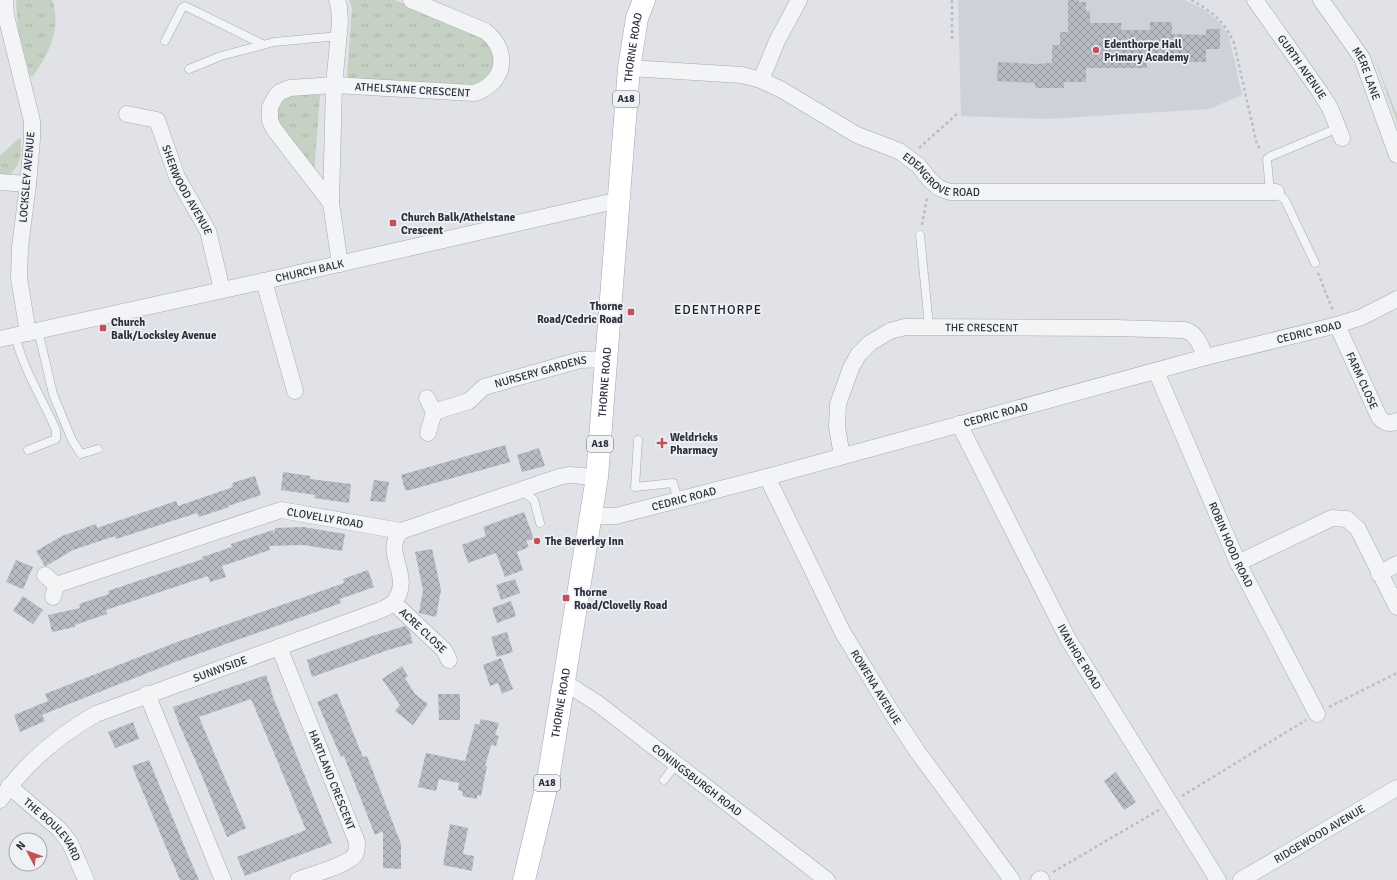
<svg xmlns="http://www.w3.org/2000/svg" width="1397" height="880" font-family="Signika,sans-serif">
	<defs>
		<pattern id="grass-tufts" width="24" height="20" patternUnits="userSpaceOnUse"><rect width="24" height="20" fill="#c5d1c2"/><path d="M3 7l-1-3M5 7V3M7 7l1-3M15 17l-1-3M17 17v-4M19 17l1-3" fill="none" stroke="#a9b4a8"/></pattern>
		<pattern id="building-cross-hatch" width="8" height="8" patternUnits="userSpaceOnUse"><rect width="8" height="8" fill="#b8bbc4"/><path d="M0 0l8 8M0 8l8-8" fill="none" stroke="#9698a0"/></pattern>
	</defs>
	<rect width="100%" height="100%" fill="#e0e2e8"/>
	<path fill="#cfd1d9" d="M958,0H1185L1205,10L1220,23L1229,36L1242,95L1209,109L1047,119L961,116Z"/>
	<g fill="url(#grass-tufts)">
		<path d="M16,0H52C62,27 49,55 32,77L30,75L18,31Z"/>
		<path d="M349,0H395L483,37L494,52V73L476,87L350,78L347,76L352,8Z"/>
		<path d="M1374,56L1397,115V122Z"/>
		<path d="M316,90L320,96L314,173L278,125L276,117L280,98Z"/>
		<path d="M21,138C21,154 22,162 11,174L0,175V156L17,140Z"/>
	</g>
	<g fill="url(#building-cross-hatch)">
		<path d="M1068,0H1079V2H1086V11H1090V23H1121V30H1150V22H1172V34L1206,35V29H1220V49H1206V62H1187L1188,59H1169V53H1147V68H1086V82H1064V88H1035V83L997,81L998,62L1035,64L1052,63V45H1060V32H1068Z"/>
		<path d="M505,445L510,462L410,490H405L401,475Z"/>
		<path d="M539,448L545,466L522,472L517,455Z"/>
		<path d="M283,472L310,476V479L351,484L349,503L314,498L315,495L281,490Z"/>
		<path d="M255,476L261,495L228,506L229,507L199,517L197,513L116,539L115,536L73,550L46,566H45L36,551L62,536L96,524L97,528L176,501L178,506L233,487L232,483Z"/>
		<path d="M374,480L389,482L385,502L370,501Z"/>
		<path d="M524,512L534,539L526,541L529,547L517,552L523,570L505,577L496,553L468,563L462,545L486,536L483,527Z"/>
		<path d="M303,527L345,534L342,551L303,545L269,546L270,550L222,566L226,577L210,582L208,576L106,610L107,614L75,625V627L52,632L48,615L80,608L79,604L109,594L108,591L203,559L202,557L232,547L231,544L273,530L274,535L275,528Z"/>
		<path d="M432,549L441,590L436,617L419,613L423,590L415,552Z"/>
		<path d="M16,560L33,567L23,589L6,582Z"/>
		<path d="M368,570L374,587L340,599L341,603L175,662L64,706L42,715L45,721L20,732L14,715L48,701L45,694L177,642L344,583L343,579Z"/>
		<path d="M515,579L520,593L501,600L496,585Z"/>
		<path d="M23,596L43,610L33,624L13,611Z"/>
		<path d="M511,601L516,616L497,623L492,608Z"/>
		<path d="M405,626L409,630L413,643L388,650L312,677L307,660L369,637Z"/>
		<path d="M507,632L513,652L497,657L491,637Z"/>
		<path d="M501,658L513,689L502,694L498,683L490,686L483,665Z"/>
		<path d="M402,666L408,676L405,678L415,694L428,704L413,725L395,711L400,705L382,679Z"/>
		<path d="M266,675L272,692H271L332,843L245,876L237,857L306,830L274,753L251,699L199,717L246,828L227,837L200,771L179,724L173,707Z"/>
		<path d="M337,693L363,757L367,756L401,844V869L383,868V831L375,835L344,756L341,757L317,702Z"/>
		<path d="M438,694H460V720H439Z"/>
		<path d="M481,719L499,723L495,735L499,736L496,746L491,745L485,766H487L481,796L477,795V799L462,796L463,792L458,790L459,783L439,779L436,791L418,787L426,753L465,761L475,724L479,725Z"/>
		<path d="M133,722L139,739L115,748L108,732Z"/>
		<path d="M149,760L188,855L199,880H180L157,826L132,766Z"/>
		<path d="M1116,772L1136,802L1124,810L1104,781Z"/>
		<path d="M450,824L468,828L463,854L474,856L472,871L443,865Z"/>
	</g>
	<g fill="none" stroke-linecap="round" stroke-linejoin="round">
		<defs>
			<g id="service">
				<path d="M165,41L182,8L185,6L262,44"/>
				<path d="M189,69L221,56L274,42L339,36"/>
				<path d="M1270,192L1267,159L1269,157L1338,128"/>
				<path d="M1276,192L1285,200L1315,263"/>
				<path d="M920,235L929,326"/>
				<path d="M38,330L53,394L72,440L81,454L98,449"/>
				<path d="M15,335C23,369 42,398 56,430V439L28,450"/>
				<path d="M638,440L635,487L673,483L678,500"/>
				<path d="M521,490L534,500L540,523"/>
				<path d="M664,780L676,764"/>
			</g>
			<g id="minor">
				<path d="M5,0L6,16L32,121V139L28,184L20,247L19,278L28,333"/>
				<path d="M337,0L339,7L340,22L334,85L331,203L340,264"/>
				<path id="s1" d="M1255,0L1320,92L1330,108L1342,138"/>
				<path id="s2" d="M1321,0L1362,58L1397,155"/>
				<path id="s3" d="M629,68L742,75L761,80L782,90L857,135L899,151L918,165L930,180L939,188L950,192H1276"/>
				<path d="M761,80L777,41L799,0"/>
				<path id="s4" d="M127,114L157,120L177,177L208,231L222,290"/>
				<path d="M0,182L28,184"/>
				<path id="s5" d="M331,203L274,129L270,121V107L276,96L280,92L290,88L334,85L474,93C505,84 511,51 485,31L411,0"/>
				<path d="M264,281L295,391"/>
				<path id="s6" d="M1337,325L1379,417C1384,423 1389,425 1397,421"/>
				<path id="s7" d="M0,339L264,281L619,200"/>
				<path id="s8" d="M1156,371L1238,563L1317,714"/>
				<path d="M427,398L434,412L428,433"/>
				<path id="s9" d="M434,412L469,401L484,387L580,360L606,359"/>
				<path id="s10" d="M959,424L1068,639L1218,880"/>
				<path id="s11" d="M842,456L837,427L838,404L851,368L858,355L870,343L890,331L905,327L1115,328L1184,330C1197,332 1200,346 1206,357"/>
				<path id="s12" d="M767,477L843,633L892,713L917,751L1012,880"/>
				<path id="s13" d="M592,516H616L767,477L1206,357L1337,325L1362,317L1397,299"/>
				<path d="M1238,563L1332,518L1347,519L1358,529L1397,607"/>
				<path d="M1379,574L1397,564"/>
				<path d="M45,575L56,585L53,597"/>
				<path id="s14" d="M56,585L281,510L401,531L559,477L569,475L597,477"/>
				<path id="s15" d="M394,603L444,650L449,660"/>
				<path id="s16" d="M279,647L357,842C357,846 357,851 355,855C348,865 310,875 298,880"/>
				<path id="s17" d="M563,686L572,687L597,703L827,880"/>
				<path d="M147,694L223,880"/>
				<path id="s18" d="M9,786L59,829L70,843L86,880"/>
				<path id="s19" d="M0,800C25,763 58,736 96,714L381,610C385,608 392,605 394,602C412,579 388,558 396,539C397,536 400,533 401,531"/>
				<path d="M1039,880L1041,879"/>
				<path id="s20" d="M1241,880L1397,788"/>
			</g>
			<g id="primary">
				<path id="s21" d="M524,880L548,780L597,477L629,68L637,18L644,0"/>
			</g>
		</defs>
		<use href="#service" stroke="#a6a9b1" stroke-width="9"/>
		<use href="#minor" stroke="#a6a9b1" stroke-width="17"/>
		<use href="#primary" stroke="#a1a6b2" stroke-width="23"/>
		<g stroke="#bbbdc2" stroke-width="2.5" stroke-dasharray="3 3" stroke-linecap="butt">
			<path d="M952,0V42"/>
			<path d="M1191,0C1212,11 1224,21 1234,43L1257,145L1261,150"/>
			<path d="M919,148L958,113"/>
			<path d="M922,225L927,197"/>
			<path d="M1318,273L1333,311"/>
			<path d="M1329,707L1397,673"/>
			<path d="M1182,796L1306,720"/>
			<path d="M1053,872L1159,810"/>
		</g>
		<use href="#service" stroke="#f3f4f6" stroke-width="8"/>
		<use href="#minor" stroke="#f3f4f6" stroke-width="16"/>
		<use href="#primary" stroke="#fff" stroke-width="22"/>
	</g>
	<g fill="#c05258" stroke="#f0f1f5" stroke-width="1.5">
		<circle cx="1096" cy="50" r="4"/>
		<rect x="389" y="219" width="8" height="8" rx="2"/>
		<rect x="627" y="308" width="8" height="8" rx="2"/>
		<rect x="99" y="324" width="8" height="8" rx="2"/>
		<path d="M660 437h4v4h4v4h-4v4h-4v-4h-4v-4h4z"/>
		<circle cx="537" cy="541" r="4"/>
		<rect x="562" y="594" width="8" height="8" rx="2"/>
	</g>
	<g text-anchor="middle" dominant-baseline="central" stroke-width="3.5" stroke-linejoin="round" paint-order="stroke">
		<g fill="#f0f1f5" stroke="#666a74" stroke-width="1">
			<rect x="613" y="91" width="26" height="16" rx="3"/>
			<rect x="587" y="436" width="26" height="16" rx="3"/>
			<rect x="534" y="775" width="26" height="16" rx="3"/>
		</g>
		<g font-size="10" font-weight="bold" fill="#2b303d">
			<text x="626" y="99">A18</text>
			<text x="600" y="444">A18</text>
			<text x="547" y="783">A18</text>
		</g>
		<g font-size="11" font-weight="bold" fill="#2b303d" stroke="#f0f1f5" text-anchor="start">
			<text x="1104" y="44">Edenthorpe Hall<tspan x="1104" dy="13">Primary Academy</tspan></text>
			<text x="401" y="217">Church Balk/Athelstane<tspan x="401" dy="13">Crescent</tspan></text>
			<text x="623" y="306" text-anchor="end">Thorne<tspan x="623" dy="13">Road/Cedric Road</tspan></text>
			<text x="111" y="322">Church<tspan x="111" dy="13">Balk/Locksley Avenue</tspan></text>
			<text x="670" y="437">Weldricks<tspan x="670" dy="13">Pharmacy</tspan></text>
			<text x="545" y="541">The Beverley Inn</text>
			<text x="574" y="592">Thorne<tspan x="574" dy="13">Road/Clovelly Road</tspan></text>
		</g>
		<g font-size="11" fill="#2b303d" stroke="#f0f1f5">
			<text stroke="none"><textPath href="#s21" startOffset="841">THORNE ROAD</textPath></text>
			<text stroke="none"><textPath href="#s1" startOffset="82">GURTH AVENUE</textPath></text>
			<text stroke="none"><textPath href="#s2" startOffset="87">MERE LANE</textPath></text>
			<text stroke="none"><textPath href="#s5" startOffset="268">ATHELSTANE CRESCENT</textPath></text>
			<text stroke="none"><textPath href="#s3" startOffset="340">EDENGROVE ROAD</textPath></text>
			<text transform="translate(27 177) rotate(-85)">LOCKSLEY AVENUE</text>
			<text stroke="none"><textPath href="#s4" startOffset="107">SHERWOOD AVENUE</textPath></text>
			<text stroke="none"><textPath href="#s7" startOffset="317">CHURCH BALK</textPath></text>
			<text stroke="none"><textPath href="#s11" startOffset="238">THE CRESCENT</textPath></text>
			<text stroke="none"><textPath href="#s13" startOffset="741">CEDRIC ROAD</textPath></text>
			<text stroke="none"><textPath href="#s9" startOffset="116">NURSERY GARDENS</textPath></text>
			<text stroke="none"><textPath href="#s6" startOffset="61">FARM CLOSE</textPath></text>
			<text stroke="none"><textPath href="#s21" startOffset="505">THORNE ROAD</textPath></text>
			<text stroke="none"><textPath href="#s13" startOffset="417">CEDRIC ROAD</textPath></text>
			<text stroke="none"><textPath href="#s13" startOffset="94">CEDRIC ROAD</textPath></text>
			<text stroke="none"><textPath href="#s14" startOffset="282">CLOVELLY ROAD</textPath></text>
			<text stroke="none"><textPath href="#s8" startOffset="189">ROBIN HOOD ROAD</textPath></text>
			<text stroke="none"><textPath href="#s15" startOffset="40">ACRE CLOSE</textPath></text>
			<text stroke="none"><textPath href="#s10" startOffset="262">IVANHOE ROAD</textPath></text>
			<text stroke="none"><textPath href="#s19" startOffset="262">SUNNYSIDE</textPath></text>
			<text stroke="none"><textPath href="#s12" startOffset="237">ROWENA AVENUE</textPath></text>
			<text stroke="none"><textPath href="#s21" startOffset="181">THORNE ROAD</textPath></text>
			<text stroke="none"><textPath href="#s16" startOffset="143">HARTLAND CRESCENT</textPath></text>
			<text stroke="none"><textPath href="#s17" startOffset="165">CONINGSBURGH ROAD</textPath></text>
			<text stroke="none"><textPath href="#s18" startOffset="62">THE BOULEVARD</textPath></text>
			<text stroke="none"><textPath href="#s20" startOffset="91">RIDGEWOOD AVENUE</textPath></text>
		</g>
		<g font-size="13" letter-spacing="1" fill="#1d212e" stroke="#f0f1f5">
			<text x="718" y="310">EDENTHORPE</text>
		</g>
	</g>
	<g transform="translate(28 852) rotate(311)"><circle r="19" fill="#f0f1f5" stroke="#a1a4ab"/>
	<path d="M0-3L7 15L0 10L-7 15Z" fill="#c05258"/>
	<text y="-6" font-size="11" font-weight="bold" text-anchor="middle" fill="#2b303d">N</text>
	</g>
</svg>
